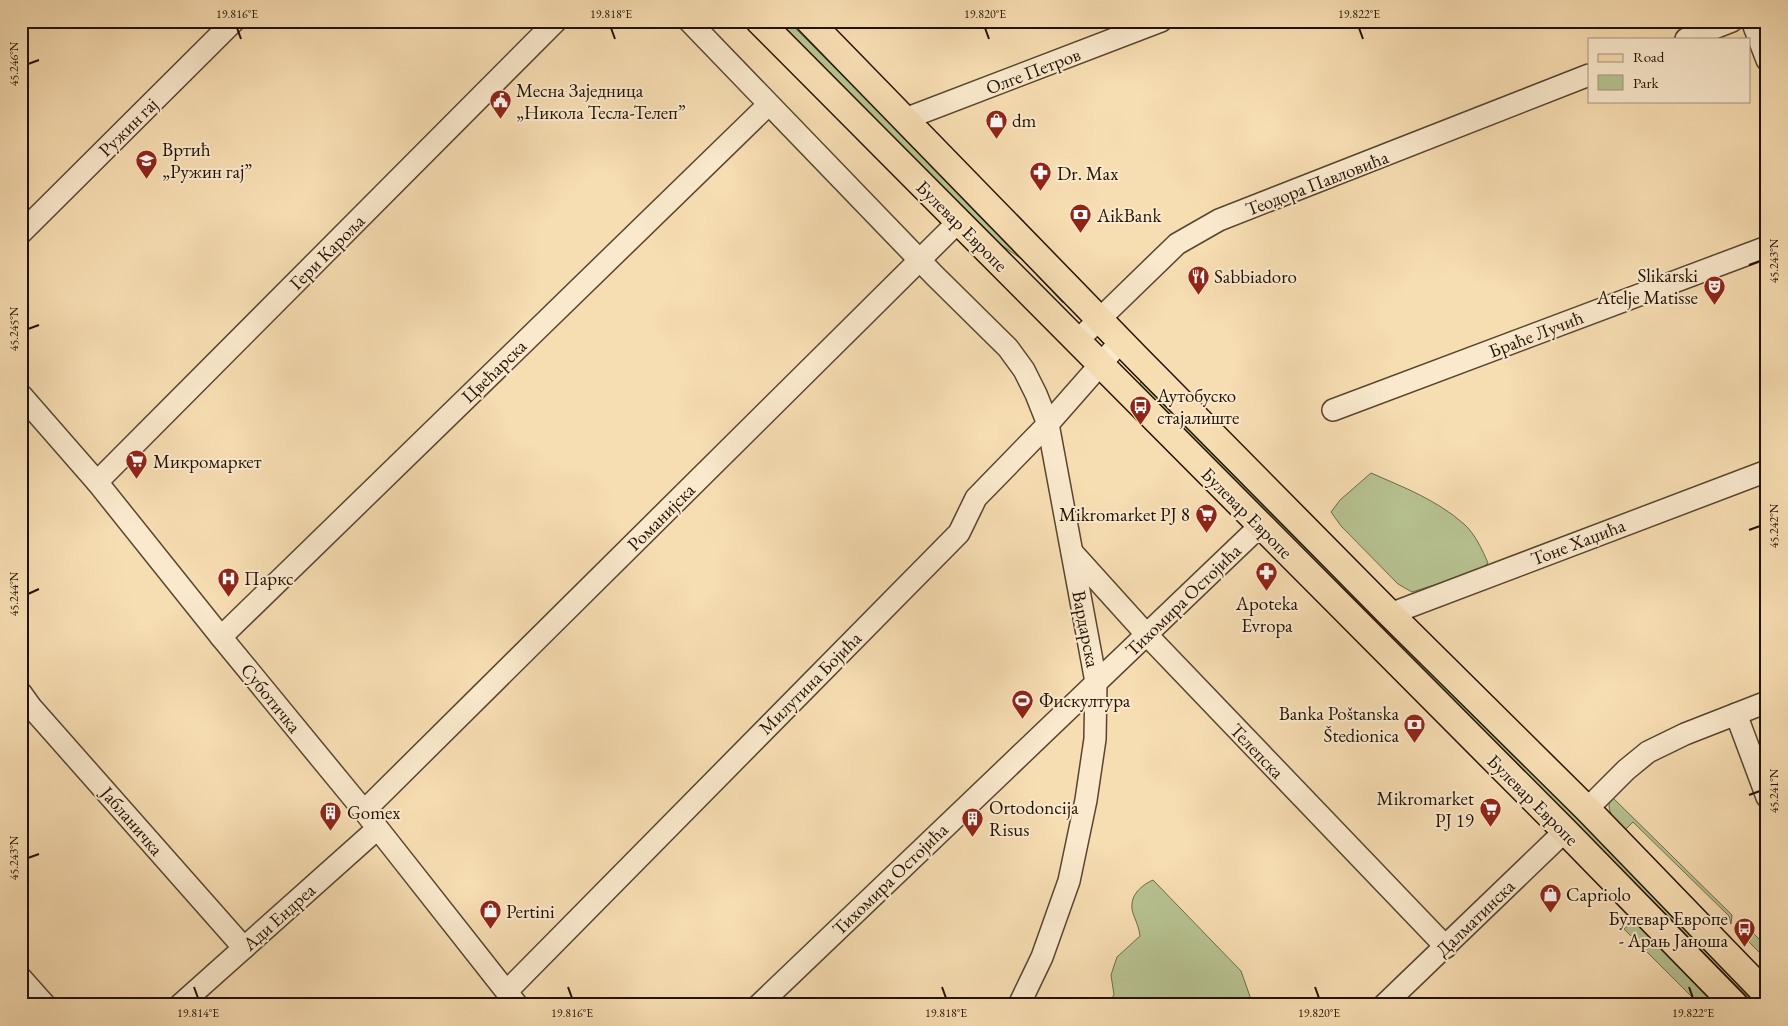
<svg xmlns="http://www.w3.org/2000/svg" width="1788" height="1026" font-family="'EB Garamond',serif">
	<rect width="100%" height="100%" fill="#f7ddb2"/>
	<filter id="stains"><feTurbulence type="fractalNoise" baseFrequency=".004" numOctaves="4"/><feColorMatrix values="0 0 0 0 .2 0 0 0 0 .09 0 0 0 0 .02 0 0 0 .5 -.17"/></filter>
	<radialGradient id="worn" r=".72"><stop offset=".6" stop-color="#630" stop-opacity="0"/><stop offset="1" stop-color="#630" stop-opacity=".3"/></radialGradient>
	<g fill="#b7c291" stroke="#6d6a4a">
		<path d="M776,21H788L1066,300L1063,303L1023,260L997,242Z"/>
		<path d="M1142,380L1767,1005H1756L1139,385Z"/>
		<path d="M1371,473C1403,487 1437,500 1464,524C1475,534 1482,549 1488,563L1479,571L1412,592L1398,584L1341,526L1331,512L1340,500Z"/>
		<path d="M1611,796L1732,915L1731,924L1729,916L1633,822L1625,830C1614,819 1605,812 1611,796Z"/>
		<path d="M1153,880L1241,971L1253,1005H1106L1114,995L1111,975L1117,957L1140,936C1139,928 1137,924 1134,916C1127,899 1138,887 1153,880Z"/>
		<path d="M1635,919L1722,1005H1700L1624,929Z"/>
		<path d="M1745,925L1767,947V960L1744,937Z"/>
	</g>
	<g fill="none" stroke-linecap="round" stroke-linejoin="round">
		<defs>
			<g id="minor">
				<path d="M689,21L934,275L1008,348L1024,370L1036,394L1048,424L1096,682L1095,739L1086,800L1069,881L1042,957L1019,1005"/>
				<path d="M1752,21L1767,60"/>
				<path d="M1686,39L1732,21"/>
				<path d="M905,119L1161,21"/>
				<path d="M21,233L234,21"/>
				<path d="M1077,341L1177,244L1219,220L1589,75"/>
				<path d="M21,395L97,482L221,637L364,811L517,1005"/>
				<path d="M1333,410L1767,247"/>
				<path d="M97,482L556,21"/>
				<path d="M1072,552L1147,635L1446,947"/>
				<path d="M1390,614L1767,471"/>
				<path d="M221,637L768,105"/>
				<path d="M21,693L31,707L244,948"/>
				<path d="M1736,714L1767,797"/>
				<path d="M1587,809L1626,770L1648,752L1685,734L1767,702"/>
				<path d="M364,811L958,222"/>
				<path d="M21,978L45,1005"/>
				<path d="M507,991L959,533L976,498L1048,424L1121,341"/>
				<path d="M180,1005L377,829"/>
				<path d="M759,1005L1260,526"/>
				<path d="M1384,1005L1565,831"/>
			</g>
			<g id="major">
				<path d="M759,21L1565,831L1735,1005"/>
				<path d="M809,21L1139,360L1390,614L1587,809L1767,995"/>
			</g>
		</defs>
		<use href="#minor" stroke="#58452f" stroke-width="24"/>
		<use href="#major" stroke="#231203" stroke-width="29"/>
		<use href="#minor" stroke="#fae9cd" stroke-width="21"/>
		<use href="#major" stroke="#f7ddb2" stroke-width="26"/>
	</g>
	<path fill="none" stroke="#231203" stroke-width="2" d="M237,28L241,39M611,28L615,39M985,28L989,39M1359,28L1363,39M28,64L39,60M1749,265L1760,261M28,329L39,325M1749,530L1760,526M28,594L39,589M1749,795L1760,791M28,858L39,854M194,987L198,998M568,987L572,998M942,987L946,998M1315,987L1319,998M1689,987L1693,998"/>
	<defs>
		<symbol id="civic-pin" viewBox="-11 -11 22 30"><path d="M0 17L-7.5 6A9.5 9.5 0 1 1 7.5 6Z" fill="#8f2418" stroke="#fae9cd"/><path d="M-.6-6.5H3V-4.5H.6V-3L4-1V1h2V6H-6V1h2V-1L-.6-3ZM-1.2 2.5V6h2.4V2.5Z" fill="#fff"/></symbol>
		<symbol id="shop-pin" viewBox="-11 -11 22 30"><path d="M0 17L-7.5 6A9.5 9.5 0 1 1 7.5 6Z" fill="#8f2418" stroke="#fae9cd"/><path d="M-5-2.5h2.3a2.7 3.5 0 0 1 5.4 0H5L5.5 6h-11ZM-1.5-2.5h3a1.5 2.3 0 0 0-3 0Z" fill="#fff"/></symbol>
		<symbol id="school-pin" viewBox="-11 -11 22 30"><path d="M0 17L-7.5 6A9.5 9.5 0 1 1 7.5 6Z" fill="#8f2418" stroke="#fae9cd"/><path d="M0-5L7-2L0 1L-7-2ZM-4 1L0 2.5L4 1V4Q0 6-4 4Z" fill="#fff"/></symbol>
		<symbol id="pharmacy-pin" viewBox="-11 -11 22 30"><path d="M0 17L-7.5 6A9.5 9.5 0 1 1 7.5 6Z" fill="#8f2418" stroke="#fae9cd"/><path d="M-2-6h4v4h4v4h-4v4h-4v-4h-4v-4h4Z" fill="#fff"/></symbol>
		<symbol id="bank-pin" viewBox="-11 -11 22 30"><path d="M0 17L-7.5 6A9.5 9.5 0 1 1 7.5 6Z" fill="#8f2418" stroke="#fae9cd"/><path d="M-6-4H6V4H-6ZM0-2.3a2.3 2.3 0 1 0 0 4.6a2.3 2.3 0 1 0 0-4.6Z" fill="#fff"/></symbol>
		<symbol id="restaurant-pin" viewBox="-11 -11 22 30"><path d="M0 17L-7.5 6A9.5 9.5 0 1 1 7.5 6Z" fill="#8f2418" stroke="#fae9cd"/><path d="M-5-6h1v4h1v-4h1v4h1v-4h1v5L-1.5 .5V6h-2V.5L-5-1ZM5-6V6H3V1.5H1.5Q1.5-4 5-6Z" fill="#fff"/></symbol>
		<symbol id="theatre-pin" viewBox="-11 -11 22 30"><path d="M0 17L-7.5 6A9.5 9.5 0 1 1 7.5 6Z" fill="#8f2418" stroke="#fae9cd"/><path d="M-5-5.5Q0-4 5-5.5V0Q5 5 0 6Q-5 5-5 0ZM-3.3-2.5H-1v1.5H-3.3ZM1-2.5H3.3v1.5H1ZM-2.8 1Q0 5.5 2.8 1Z" fill="#fff"/></symbol>
		<symbol id="bus-pin" viewBox="-11 -11 22 30"><path d="M0 17L-7.5 6A9.5 9.5 0 1 1 7.5 6Z" fill="#8f2418" stroke="#fae9cd"/><path d="M-5-6H5V4H4V6H2V4H-2V6H-4V4H-5ZM-3.5-4V0h7V-4ZM-3.5 1.2v1.5H-2V1.2ZM2 1.2v1.5H3.5V1.2Z" fill="#fff"/></symbol>
		<symbol id="supermarket-pin" viewBox="-11 -11 22 30"><path d="M0 17L-7.5 6A9.5 9.5 0 1 1 7.5 6Z" fill="#8f2418" stroke="#fae9cd"/><path d="M-6-5.5h2.5l.6 2H6L4.5 2H-2.5L-4.4-4H-6ZM-1.5 3.2a1.3 1.3 0 1 0 .1 0ZM3 3.2a1.3 1.3 0 1 0 .1 0Z" fill="#fff"/></symbol>
		<symbol id="hospital-pin" viewBox="-11 -11 22 30"><path d="M0 17L-7.5 6A9.5 9.5 0 1 1 7.5 6Z" fill="#8f2418" stroke="#fae9cd"/><path d="M-5-5h3v3.5h4V-5h3V5h-3V1.5h-4V5h-3Z" fill="#fff"/></symbol>
		<symbol id="stadium-pin" viewBox="-11 -11 22 30"><path d="M0 17L-7.5 6A9.5 9.5 0 1 1 7.5 6Z" fill="#8f2418" stroke="#fae9cd"/><path d="M0-5a6.5 5 0 1 0 0 10a6.5 5 0 1 0 0-10ZM-3.5-1.8h7v3.6h-7Z" fill="#fff"/></symbol>
		<symbol id="building-pin" viewBox="-11 -11 22 30"><path d="M0 17L-7.5 6A9.5 9.5 0 1 1 7.5 6Z" fill="#8f2418" stroke="#fae9cd"/><path d="M-4-6H4V6H1V3H-1V6H-4ZM-2.5-4.3h1.7v1.8h-1.7ZM.8-4.3h1.7v1.8H.8ZM-2.5-1h1.7V.8h-1.7ZM.8-1h1.7V.8H.8Z" fill="#fff"/></symbol>
	</defs>
	<g fill-rule="evenodd">
		<use href="#civic-pin" x="488" y="88" width="25" height="34"/>
		<use href="#shop-pin" x="984" y="108" width="25" height="34"/>
		<use href="#school-pin" x="134" y="148" width="25" height="34"/>
		<use href="#pharmacy-pin" x="1028" y="160" width="25" height="34"/>
		<use href="#bank-pin" x="1068" y="202" width="25" height="34"/>
		<use href="#restaurant-pin" x="1186" y="264" width="25" height="34"/>
		<use href="#theatre-pin" x="1702" y="274" width="25" height="34"/>
		<use href="#bus-pin" x="1128" y="394" width="25" height="34"/>
		<use href="#supermarket-pin" x="124" y="448" width="25" height="34"/>
		<use href="#supermarket-pin" x="1194" y="502" width="25" height="34"/>
		<use href="#pharmacy-pin" x="1254" y="560" width="25" height="34"/>
		<use href="#hospital-pin" x="216" y="566" width="25" height="34"/>
		<use href="#stadium-pin" x="1010" y="688" width="25" height="34"/>
		<use href="#bank-pin" x="1402" y="712" width="25" height="34"/>
		<use href="#supermarket-pin" x="1478" y="796" width="25" height="34"/>
		<use href="#building-pin" x="318" y="800" width="25" height="34"/>
		<use href="#building-pin" x="960" y="806" width="25" height="34"/>
		<use href="#shop-pin" x="1538" y="882" width="25" height="34"/>
		<use href="#shop-pin" x="478" y="898" width="25" height="34"/>
		<use href="#bus-pin" x="1732" y="916" width="25" height="34"/>
	</g>
	<g text-anchor="middle" dominant-baseline="central" stroke-width="4" stroke-linejoin="round" paint-order="stroke">
		<g font-size="19" fill="#231203" stroke="#fae9cd">
			<text transform="translate(1033 71) rotate(-21)">Олге Петров</text>
			<text transform="translate(128 127) rotate(-45)">Ружин гај</text>
			<text transform="translate(1317 183) rotate(-21)">Теодора Павловића</text>
			<text transform="translate(962 226) rotate(45)">Булевар Европе</text>
			<text transform="translate(327 252) rotate(-45)">Гери Кароља</text>
			<text transform="translate(1536 334) rotate(-21)">Браће Лучић</text>
			<text transform="translate(494 371) rotate(-44)">Цвећарска</text>
			<text transform="translate(1247 513) rotate(45)">Булевар Европе</text>
			<text transform="translate(661 517) rotate(-45)">Романијска</text>
			<text transform="translate(1578 542) rotate(-21)">Тоне Хаџића</text>
			<text transform="translate(1183 600) rotate(-44)">Тихомира Остојића</text>
			<text transform="translate(1086 629) rotate(79)">Вардарска</text>
			<text transform="translate(810 683) rotate(-45)">Милутина Бојића</text>
			<text transform="translate(271 698) rotate(51)">Суботичка</text>
			<text transform="translate(1257 751) rotate(46)">Телепска</text>
			<text transform="translate(1533 800) rotate(45)">Булевар Европе</text>
			<text transform="translate(132 821) rotate(49)">Јабланичка</text>
			<text transform="translate(890 879) rotate(-44)">Тихомира Остојића</text>
			<text transform="translate(279 917) rotate(-42)">Ади Ендреа</text>
			<text transform="translate(1475 918) rotate(-44)">Далматинска</text>
		</g>
		<g font-size="19" fill="#231203" stroke="#fae9cd" text-anchor="start">
			<text x="516" y="90">Месна Заједница<tspan x="516" dy="22">„Никола Тесла-Телеп”</tspan></text>
			<text x="1012" y="120">dm</text>
			<text x="162" y="149">Вртић<tspan x="162" dy="22">„Ружин гај”</tspan></text>
			<text x="1057" y="173">Dr. Max</text>
			<text x="1097" y="215">AikBank</text>
			<text x="1698" y="275" text-anchor="end">Slikarski<tspan x="1698" dy="22">Atelje Matisse</tspan></text>
			<text x="1214" y="276">Sabbiadoro</text>
			<text x="1157" y="395">Аутобуско<tspan x="1157" dy="22">стајалиште</tspan></text>
			<text x="153" y="461">Микромаркет</text>
			<text x="1190" y="514" text-anchor="end">Mikromarket PJ 8</text>
			<text x="244" y="578">Паркс</text>
			<text x="1267" y="603" text-anchor="middle">Apoteka<tspan x="1267" dy="22">Evropa</tspan></text>
			<text x="1039" y="700">Фискултура</text>
			<text x="1399" y="713" text-anchor="end">Banka Poštanska<tspan x="1399" dy="22">Štedionica</tspan></text>
			<text x="1474" y="798" text-anchor="end">Mikromarket<tspan x="1474" dy="22">PJ 19</tspan></text>
			<text x="989" y="807">Ortodoncija<tspan x="989" dy="22">Risus</tspan></text>
			<text x="347" y="812">Gomex</text>
			<text x="1566" y="894">Capriolo</text>
			<text x="506" y="911">Pertini</text>
			<text x="1728" y="918" text-anchor="end">Булевар Европе<tspan x="1728" dy="22">- Арањ Јаноша</tspan></text>
		</g>
	</g>
	<rect width="1788" height="1026" fill="none" stroke="#f7ddb2" stroke-width="55"/>
	<rect x="1588" y="38" width="162" height="65" fill="#fae9cd" stroke="#a4937c"/>
	<rect x="1598" y="54" width="25" height="8" fill="#f7ddb2" stroke="#a4937c"/>
	<text x="1633" y="62" font-size="15" fill="#231203">Road</text>
	<rect x="1598" y="75" width="25" height="15" fill="#b7c291" stroke="#a4937c"/>
	<text x="1633" y="88" font-size="15" fill="#231203">Park</text>
	<rect x="28" y="28" width="1732" height="970" fill="none" stroke="#231203" stroke-width="2"/>
	<g font-size="12" text-anchor="middle" fill="#231203">
		<text x="237" y="18">19.816°E</text>
		<text x="611" y="18">19.818°E</text>
		<text x="985" y="18">19.820°E</text>
		<text x="1359" y="18">19.822°E</text>
		<text transform="translate(14 64) rotate(-90)" y="4">45.246°N</text>
		<text transform="translate(1774 261) rotate(-90)" y="4">45.243°N</text>
		<text transform="translate(14 329) rotate(-90)" y="4">45.245°N</text>
		<text transform="translate(1774 526) rotate(-90)" y="4">45.242°N</text>
		<text transform="translate(14 594) rotate(-90)" y="4">45.244°N</text>
		<text transform="translate(1774 791) rotate(-90)" y="4">45.241°N</text>
		<text transform="translate(14 858) rotate(-90)" y="4">45.243°N</text>
		<text x="198" y="1017">19.814°E</text>
		<text x="572" y="1017">19.816°E</text>
		<text x="946" y="1017">19.818°E</text>
		<text x="1319" y="1017">19.820°E</text>
		<text x="1693" y="1017">19.822°E</text>
	</g>
	<rect width="100%" height="100%" filter="url(#stains)"/>
	<rect width="100%" height="100%" fill="url(#worn)"/>
</svg>
